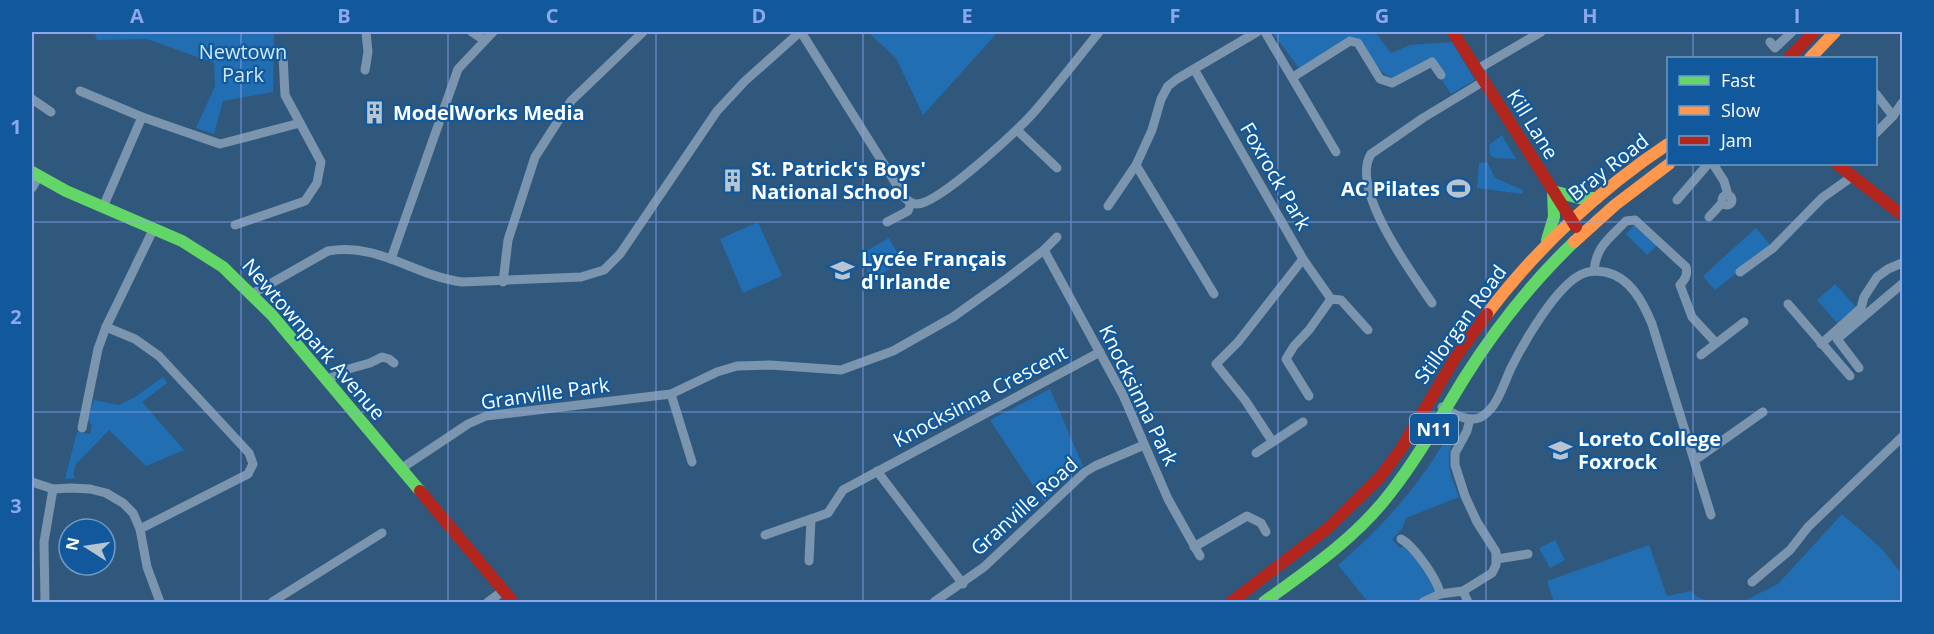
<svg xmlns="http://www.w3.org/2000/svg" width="1934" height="634" font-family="'Open Sans',sans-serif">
	<rect width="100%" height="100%" fill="#30587c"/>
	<g fill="#216eb2">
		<path d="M94,32H274L273,92L223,101L214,134L196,128L215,86L214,63L147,39L97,40Z"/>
		<path d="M868,32H998L923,115L896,58Z"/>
		<path d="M1272,32H1375L1391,53L1410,45L1452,42L1475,80L1451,94L1428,59L1393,78C1377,73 1371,55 1363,42L1349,37L1299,68Z"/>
		<path d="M1502,135L1504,139L1516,159L1495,158L1490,155L1489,145Z"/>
		<path d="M1487,162L1495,178L1523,190L1522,194L1477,188L1479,163Z"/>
		<path d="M758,222L782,276L743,293L720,239Z"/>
		<path d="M1634,225L1657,245L1647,255L1626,234Z"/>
		<path d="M1756,228L1771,246L1715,290L1703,276Z"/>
		<path d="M889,238L902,262L872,279L859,255Z"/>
		<path d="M1835,284L1856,307L1837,323L1817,300Z"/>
		<path d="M163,377L167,383L142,402L184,450L146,466L109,430L76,464L73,474L75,478L65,479L77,432L90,434L92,425L87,420L94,400L119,405L135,397Z"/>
		<path d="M1050,389L1083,466L1066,477L1044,502L990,420Z"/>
		<path d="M1452,428L1460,430C1442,456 1449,470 1459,497L1406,518L1402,529L1392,539L1400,548L1405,545L1429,574L1435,592L1416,602H1368L1338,565C1384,526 1423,482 1452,428Z"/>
		<path d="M1842,514L1882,549L1902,574V602H1742L1778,584Z"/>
		<path d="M1555,540L1565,560L1550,568L1539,548Z"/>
		<path d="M1649,545L1667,596L1692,591L1697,597L1710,602H1554L1547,581Z"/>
	</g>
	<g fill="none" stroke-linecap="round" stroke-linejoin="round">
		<g stroke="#7b95ae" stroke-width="9">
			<path d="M472,32L484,40"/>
			<path d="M801,32L905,198C909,202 912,204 917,204C939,204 1019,129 1035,111C1057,85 1078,58 1099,32"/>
			<path d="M1265,32L1336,152"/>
			<path d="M1770,42L1775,48L1792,32"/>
			<path d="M1194,69L1303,259L1331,299L1341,300L1368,330"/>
			<path d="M365,70L368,52L366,32"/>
			<path d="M1476,70L1541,32"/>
			<path d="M1293,77L1350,41L1358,43L1380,79L1392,83L1432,62L1441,75"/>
			<path d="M80,91L142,117L220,144L300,123"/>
			<path d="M1876,94L1893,116"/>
			<path d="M32,99L51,112"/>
			<path d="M1017,130L1057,168"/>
			<path d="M1876,133L1893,116L1902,103"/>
			<path d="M1713,164L1724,181L1728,195"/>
			<path d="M1136,165L1214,294"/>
			<path d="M32,188L39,176"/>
			<circle cx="1727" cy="200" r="5"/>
			<path d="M1677,200L1708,164"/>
			<path d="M1108,206L1136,165L1152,130L1161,99L1168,86L1177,79L1257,32"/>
			<path d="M103,207L142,117"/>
			<path d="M1709,217L1722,203"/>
			<path d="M887,222L908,211L911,203"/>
			<path d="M235,225L305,201L317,183L321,162L285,95L283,56"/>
			<path d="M1044,250L1123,395L1168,499L1200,556"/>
			<path d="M391,259L458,69L493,32"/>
			<path d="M1594,271C1596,246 1610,238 1626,221L1635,220L1686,267C1688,275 1685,279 1680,285L1692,317L1716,343"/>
			<path d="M1740,272L1773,248L1822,198L1853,176"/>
			<path d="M503,282L508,240L535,157L571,101L643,32"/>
			<path d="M252,294L328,251C378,242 415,276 462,282L581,277L604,270L620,254L717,111L745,81L800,32"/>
			<path d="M1432,303C1412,273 1349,189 1371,154L1423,118L1484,81"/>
			<path d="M1788,304L1850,376"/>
			<path d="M106,327L135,339L159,356L249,453L253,464L248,474L140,529"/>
			<path d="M1821,344L1861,308L1864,297L1877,277L1888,269L1902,263"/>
			<path d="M1701,355L1744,322"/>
			<path d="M1859,368L1837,339L1902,284"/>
			<path d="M327,380L345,370L370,363L382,357L389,359L394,363"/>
			<path d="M671,394L692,462"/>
			<path d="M1309,396L1286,359L1294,346L1309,330L1331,299"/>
			<path d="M1442,407C1453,414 1472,425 1484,415C1498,405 1504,383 1511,368C1524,342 1556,286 1582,274C1590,270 1597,271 1605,272C1630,277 1643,302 1652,324L1711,515"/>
			<path d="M82,428L98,349L106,327L154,228"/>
			<path d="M1272,441L1245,400L1216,364L1238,342L1303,259"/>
			<path d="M1256,453L1303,422"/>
			<path d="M1695,460L1763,412"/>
			<path d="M402,468L468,424L486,416L671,394L717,372L737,366L770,365L841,370L893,351L953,317L1005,280L1044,250L1057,237"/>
			<path d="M877,471L963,584"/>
			<path d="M32,482L53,489L71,488L90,489L106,493L123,503L133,513L140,529L147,567L160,602"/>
			<path d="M765,535L828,513L843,490L1100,352"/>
			<path d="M1401,539C1414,546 1438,580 1440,594"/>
			<path d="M1194,547L1247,516L1261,523L1266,532"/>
			<path d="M1497,559L1528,554"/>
			<path d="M809,561L811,519"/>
			<path d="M1752,582L1790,550L1808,527L1902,437"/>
			<path d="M1463,591L1468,602"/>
			<path d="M45,602L44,542L53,489"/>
			<path d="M272,602L382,533"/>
			<path d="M488,602L503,591"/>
			<path d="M934,602L984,567L1085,472L1095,466L1144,445"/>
			<path d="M1423,602L1440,594L1463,591L1492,573L1496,565V552L1477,522L1465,496L1455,465V453L1467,431L1470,419"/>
		</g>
		<g stroke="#63d668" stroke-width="12">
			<path d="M32,172L66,191L182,241L223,267L272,315L420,491"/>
			<path d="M1547,240L1554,217L1553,191L1579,198H1597"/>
			<path d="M1264,602C1310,569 1357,537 1391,492C1419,456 1441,416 1465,377C1496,328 1531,283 1574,242"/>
		</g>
		<g stroke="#ff974d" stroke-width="12">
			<path d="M1810,58L1835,32"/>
			<path d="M1574,242L1615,205L1669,164"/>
			<path d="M1487,314C1536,249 1600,189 1668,144"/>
		</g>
		<g stroke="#b3261e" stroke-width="12">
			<path d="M1453,32L1576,227"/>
			<path d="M1789,58L1814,32"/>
			<path d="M1837,164L1902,215"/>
			<path d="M420,491L513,602"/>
			<path d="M1231,602L1328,528L1380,477L1401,449L1455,358L1487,314"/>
		</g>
	</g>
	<path fill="none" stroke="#8ea6ec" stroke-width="1.5" stroke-opacity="0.55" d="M241,32V602M448,32V602M656,32V602M863,32V602M1071,32V602M1278,32V602M1486,32V602M1693,32V58M1693,164V602M32,222H1902M32,412H1902"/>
	<defs>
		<symbol id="building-bare" viewBox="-9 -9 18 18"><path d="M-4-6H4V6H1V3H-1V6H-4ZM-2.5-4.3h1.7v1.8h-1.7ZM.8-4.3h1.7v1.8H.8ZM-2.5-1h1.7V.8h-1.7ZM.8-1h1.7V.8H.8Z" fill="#b7c5d1" stroke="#11599c" stroke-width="2.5" paint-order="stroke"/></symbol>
		<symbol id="stadium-bare" viewBox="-9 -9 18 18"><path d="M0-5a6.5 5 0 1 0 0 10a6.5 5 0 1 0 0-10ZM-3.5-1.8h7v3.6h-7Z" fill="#b7c5d1" stroke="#11599c" stroke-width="2.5" paint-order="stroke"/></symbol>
		<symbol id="school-bare" viewBox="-9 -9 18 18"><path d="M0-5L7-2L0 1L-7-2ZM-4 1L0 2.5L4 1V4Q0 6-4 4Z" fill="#b7c5d1" stroke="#11599c" stroke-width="2.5" paint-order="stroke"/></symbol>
	</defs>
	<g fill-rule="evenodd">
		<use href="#building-bare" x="358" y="96" width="33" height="33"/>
		<use href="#building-bare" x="716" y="164" width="33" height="33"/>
		<use href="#stadium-bare" x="1442" y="172" width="33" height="33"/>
		<use href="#school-bare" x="826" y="254" width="33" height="33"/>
		<use href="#school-bare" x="1544" y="434" width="33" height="33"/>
	</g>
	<g text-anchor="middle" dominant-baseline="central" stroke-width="4.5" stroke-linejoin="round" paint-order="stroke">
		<rect fill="#11599c" stroke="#b8cde1" stroke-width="1.5" x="1410" y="414" width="48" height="30" rx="4.5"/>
		<g font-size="18" font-weight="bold" fill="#fff">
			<text x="1434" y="429">N11</text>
		</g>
		<g font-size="20" fill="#cee8fe" stroke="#11599c">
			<text x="243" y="51">Newtown<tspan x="243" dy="23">Park</tspan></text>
		</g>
		<g font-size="20" font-weight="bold" fill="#fff" stroke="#11599c" text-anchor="start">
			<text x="393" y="112">ModelWorks Media</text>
			<text x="751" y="168">St. Patrick's Boys'<tspan x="751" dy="23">National School</tspan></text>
			<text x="1440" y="188" text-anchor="end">AC Pilates</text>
			<text x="861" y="258">Lycée Français<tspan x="861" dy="23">d'Irlande</tspan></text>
			<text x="1578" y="438">Loreto College<tspan x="1578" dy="23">Foxrock</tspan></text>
		</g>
		<g font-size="20" fill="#fff" stroke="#11599c">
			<text transform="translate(1533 124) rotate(58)">Kill Lane</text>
			<text transform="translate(1608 167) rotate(-38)">Bray Road</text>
			<text transform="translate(1276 176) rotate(60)">Foxrock Park</text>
			<text transform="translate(1460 324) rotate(-54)">Stillorgan Road</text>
			<text transform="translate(314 339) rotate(49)">Newtownpark Avenue</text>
			<text transform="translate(545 393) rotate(-8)">Granville Park</text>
			<text transform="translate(1139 395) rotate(64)">Knocksinna Park</text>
			<text transform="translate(980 396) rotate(-28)">Knocksinna Crescent</text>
			<text transform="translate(1024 506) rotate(-42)">Granville Road</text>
		</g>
	</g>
	<rect width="1934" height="634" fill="none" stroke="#11599c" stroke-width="66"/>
	<rect x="1667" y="57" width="210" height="108" fill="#11599c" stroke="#709bc4" stroke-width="1.5"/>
	<rect x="1679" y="76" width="30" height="9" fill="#63d668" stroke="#709bc4" stroke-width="1.5"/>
	<text x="1721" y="87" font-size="18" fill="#ffffff">Fast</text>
	<rect x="1679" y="106" width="30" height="9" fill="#ff974d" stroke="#709bc4" stroke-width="1.5"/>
	<text x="1721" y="117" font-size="18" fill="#ffffff">Slow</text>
	<rect x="1679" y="136" width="30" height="9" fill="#b3261e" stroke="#709bc4" stroke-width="1.5"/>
	<text x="1721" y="147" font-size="18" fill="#ffffff">Jam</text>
	<g transform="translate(87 547) rotate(282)"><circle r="28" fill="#11599c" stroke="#709bc4" stroke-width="1.5"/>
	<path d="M0-4.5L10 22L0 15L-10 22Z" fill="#b7c5d1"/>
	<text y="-9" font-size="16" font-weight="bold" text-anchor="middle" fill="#ffffff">N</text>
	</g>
	<rect x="33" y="33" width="1868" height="568" fill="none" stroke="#8ea6ec" stroke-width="2"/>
	<g font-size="20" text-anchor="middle" font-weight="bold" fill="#8ea6ec">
		<text x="137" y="23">A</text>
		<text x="344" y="23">B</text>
		<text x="552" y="23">C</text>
		<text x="759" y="23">D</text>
		<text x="967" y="23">E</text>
		<text x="1175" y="23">F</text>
		<text x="1382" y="23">G</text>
		<text x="1590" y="23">H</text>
		<text x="1797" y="23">I</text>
		<text x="16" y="134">1</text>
		<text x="16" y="324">2</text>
		<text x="16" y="513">3</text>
	</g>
</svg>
